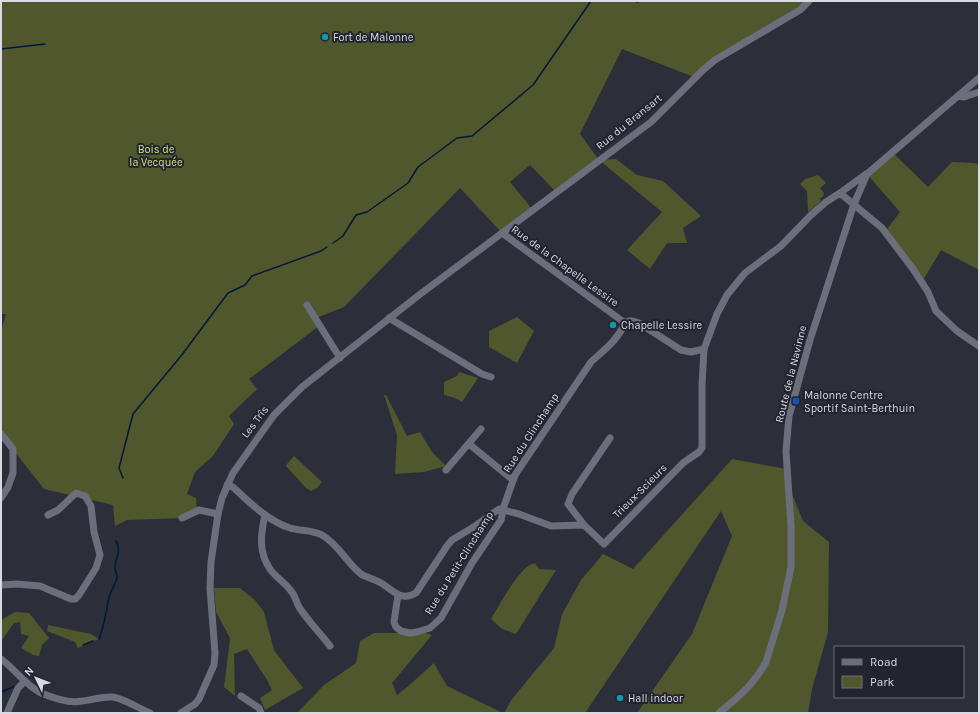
<svg xmlns="http://www.w3.org/2000/svg" width="980" height="714" font-family="Karla,sans-serif">
	<rect width="100%" height="100%" fill="#2c2e39"/>
	<g fill="#50572c">
		<path d="M1,1H809L694,77L622,49L580,134L599,160L616,159L637,175L663,181L701,216L683,228L687,243H667L650,269L627,250L662,212L599,160L556,192L530,165L510,182L533,210L502,233L460,188L344,307L316,318L319,326L249,379L257,389L229,416L234,424L213,456L195,472L187,494L196,498L197,510L182,518L127,520L115,526L113,505L44,489L1,434V331L6,314H1Z"/>
		<path d="M892,152L928,187L952,162L975,163L979,165V270L941,250L922,282L885,232L900,212L867,174Z"/>
		<path d="M818,175L826,183L820,188L824,193L823,196L820,199L821,201L808,212L807,191L800,184L805,179Z"/>
		<path d="M517,317L534,331L517,363L489,347V331Z"/>
		<path d="M459,372L478,378L462,402L455,398L444,395V382L457,376Z"/>
		<path d="M384,395H386L407,436L420,432L432,452L446,466L424,472L395,474L397,435Z"/>
		<path d="M294,456L322,482L317,488L311,491L306,488L286,466L287,464Z"/>
		<path d="M732,459L786,469L790,489L803,521L829,542L828,632L812,689L808,713H637L692,634L732,536L721,511L585,713H504L512,699L554,648L562,614L581,580L603,554L633,569Z"/>
		<path d="M535,563L539,569L556,570L516,634L502,629L491,619C499,606 520,565 535,563Z"/>
		<path d="M214,588H240L255,600L264,612L274,650L303,688L265,710L260,698L272,690L267,680L247,649L234,654L235,696L224,687L230,638L216,612Z"/>
		<path d="M15,612L29,613L49,638L42,645L39,656L33,655L21,648L29,636L21,634L20,622L14,623L2,640H1V620Z"/>
		<path d="M48,625L91,634L99,639L78,648L75,642L47,631Z"/>
		<path d="M374,633H425L432,635L392,683L397,695L406,688L434,663L447,686L503,713H297L324,685L356,663L360,641Z"/>
	</g>
	<g fill="none" stroke-linecap="round" stroke-linejoin="round">
		<g stroke="#011839" stroke-width="1.5">
			<path d="M635,1L638,2"/>
			<path d="M1,49L45,44"/>
			<path d="M333,243L343,236L356,215L367,212L408,183L418,167L457,138L472,136L533,85L591,1"/>
			<path d="M123,478L119,468L133,414L181,356L228,293L245,285L252,276L321,251L327,247"/>
			<path d="M99,639C105,625 106,609 110,594C112,589 117,581 117,577C117,574 115,571 115,568C115,558 122,551 116,541"/>
			<path d="M83,645L93,641"/>
			<path d="M1,692L15,686"/>
		</g>
		<g stroke="#6c6f7b" stroke-width="7">
			<path d="M958,96L964,97L979,92"/>
			<path d="M840,193L866,174"/>
			<path d="M502,233L625,323C630,319 633,321 639,323L681,350L691,352L704,349"/>
			<path d="M307,305L340,358"/>
			<path d="M389,318L482,374L491,377"/>
			<path d="M1,434L13,449V473L8,487L1,498"/>
			<path d="M469,444L513,480"/>
			<path d="M446,470L481,429"/>
			<path d="M227,485L233,487C249,502 268,521 290,528C300,531 312,530 322,535C338,544 347,563 361,574C367,578 375,579 381,583C393,590 400,602 416,593L447,546L452,540L472,528L499,509L519,514L551,526L584,525L604,544L683,463L699,452L702,448V385L704,349L717,314L727,295L745,273L781,246L811,215L826,202L840,193L882,228L913,269L928,292L936,311L957,331L979,346"/>
			<path d="M265,515C261,533 258,552 270,569C275,577 285,582 291,591C295,595 296,602 299,607C308,621 320,633 330,646"/>
			<path d="M182,518L199,510L218,514"/>
			<path d="M584,525L568,504L572,494L610,438"/>
			<path d="M1,585L17,584L40,586L71,599H75L79,595L96,568L100,555L94,532L91,506L85,496L76,493L58,510L48,515"/>
			<path d="M398,595L394,622L396,627L401,631L410,633L417,632L430,628L441,618L472,563L501,520L504,506L515,475L591,362C605,349 617,341 625,323"/>
			<path d="M1,659C15,669 25,685 41,693C53,698 69,704 82,701C92,700 103,696 113,697C125,699 138,708 150,713"/>
			<path d="M241,696L259,708L261,713"/>
			<path d="M7,713L18,688L25,681"/>
			<path d="M181,713L195,704L199,699L214,665L215,653L210,588L211,562L218,514L222,498L233,473L274,415L302,387L419,295L651,122L703,70L715,60L800,10L809,1"/>
			<path d="M719,713C739,696 753,686 766,662L782,610L791,567V526L786,451L789,416L810,340L854,204L867,174L979,78"/>
		</g>
	</g>
	<g fill="#0f9aa8" stroke="#22242f" stroke-width="1.5">
		<circle cx="325" cy="37" r="4"/>
		<circle cx="613" cy="325" r="4"/>
		<circle cx="620" cy="698" r="4"/>
	</g>
	<rect fill="#1a4fb4" stroke="#22242f" stroke-width="1.5" x="792" y="397" width="8" height="8" rx="2"/>
	<g text-anchor="middle" dominant-baseline="central" stroke-width="4" stroke-linejoin="round" paint-order="stroke">
		<g font-size="11" fill="#d9dbe2" stroke="#22242f" text-anchor="start">
			<text x="333" y="37">Fort de Malonne</text>
			<text x="621" y="325">Chapelle Lessire</text>
			<text x="804" y="395">Malonne Centre<tspan x="804" dy="13">Sportif Saint-Berthuin</tspan></text>
			<text x="628" y="698">Hall indoor</text>
		</g>
		<g font-size="11" fill="#d9dbe2" stroke="#22242f">
			<text transform="translate(629 122) rotate(-39)">Rue du Bransart</text>
			<text transform="translate(565 266) rotate(36)">Rue de la Chapelle Lessire</text>
			<text transform="translate(791 374) rotate(-76)">Route de la Navinne</text>
			<text transform="translate(255 422) rotate(-53)">Les Trîs</text>
			<text transform="translate(531 433) rotate(-57)">Rue du Clinchamp</text>
			<text transform="translate(640 491) rotate(-45)">Trieux-Scieurs</text>
			<text transform="translate(459 563) rotate(-58)">Rue du Petit-Clinchamp</text>
		</g>
		<g font-size="11" fill="#d1e285" stroke="#22242f">
			<text x="156" y="149">Bois de<tspan x="156" dy="13">la Vecquée</tspan></text>
		</g>
	</g>
	<rect width="980" height="714" fill="none" stroke="#d9dbe2" stroke-width="4"/>
	<rect x="834" y="646" width="130" height="52" fill="#22242f" stroke="#6b6d77"/>
	<rect x="842" y="659" width="20" height="6" fill="#6c6f7b" stroke="#6b6d77"/>
	<text x="870" y="666" font-size="12" fill="#d9dbe2">Road</text>
	<rect x="842" y="676" width="20" height="12" fill="#50572c" stroke="#6b6d77"/>
	<text x="870" y="686" font-size="12" fill="#d9dbe2">Park</text>
	<g transform="translate(36 678) rotate(313)" stroke="#22242f" stroke-width="3" paint-order="stroke">
	<path d="M0-3L7 15L0 10L-7 15Z" fill="#d9dbe2"/>
	<text y="-6" font-size="11" font-weight="bold" text-anchor="middle" fill="#d9dbe2">N</text>
	</g>
</svg>
